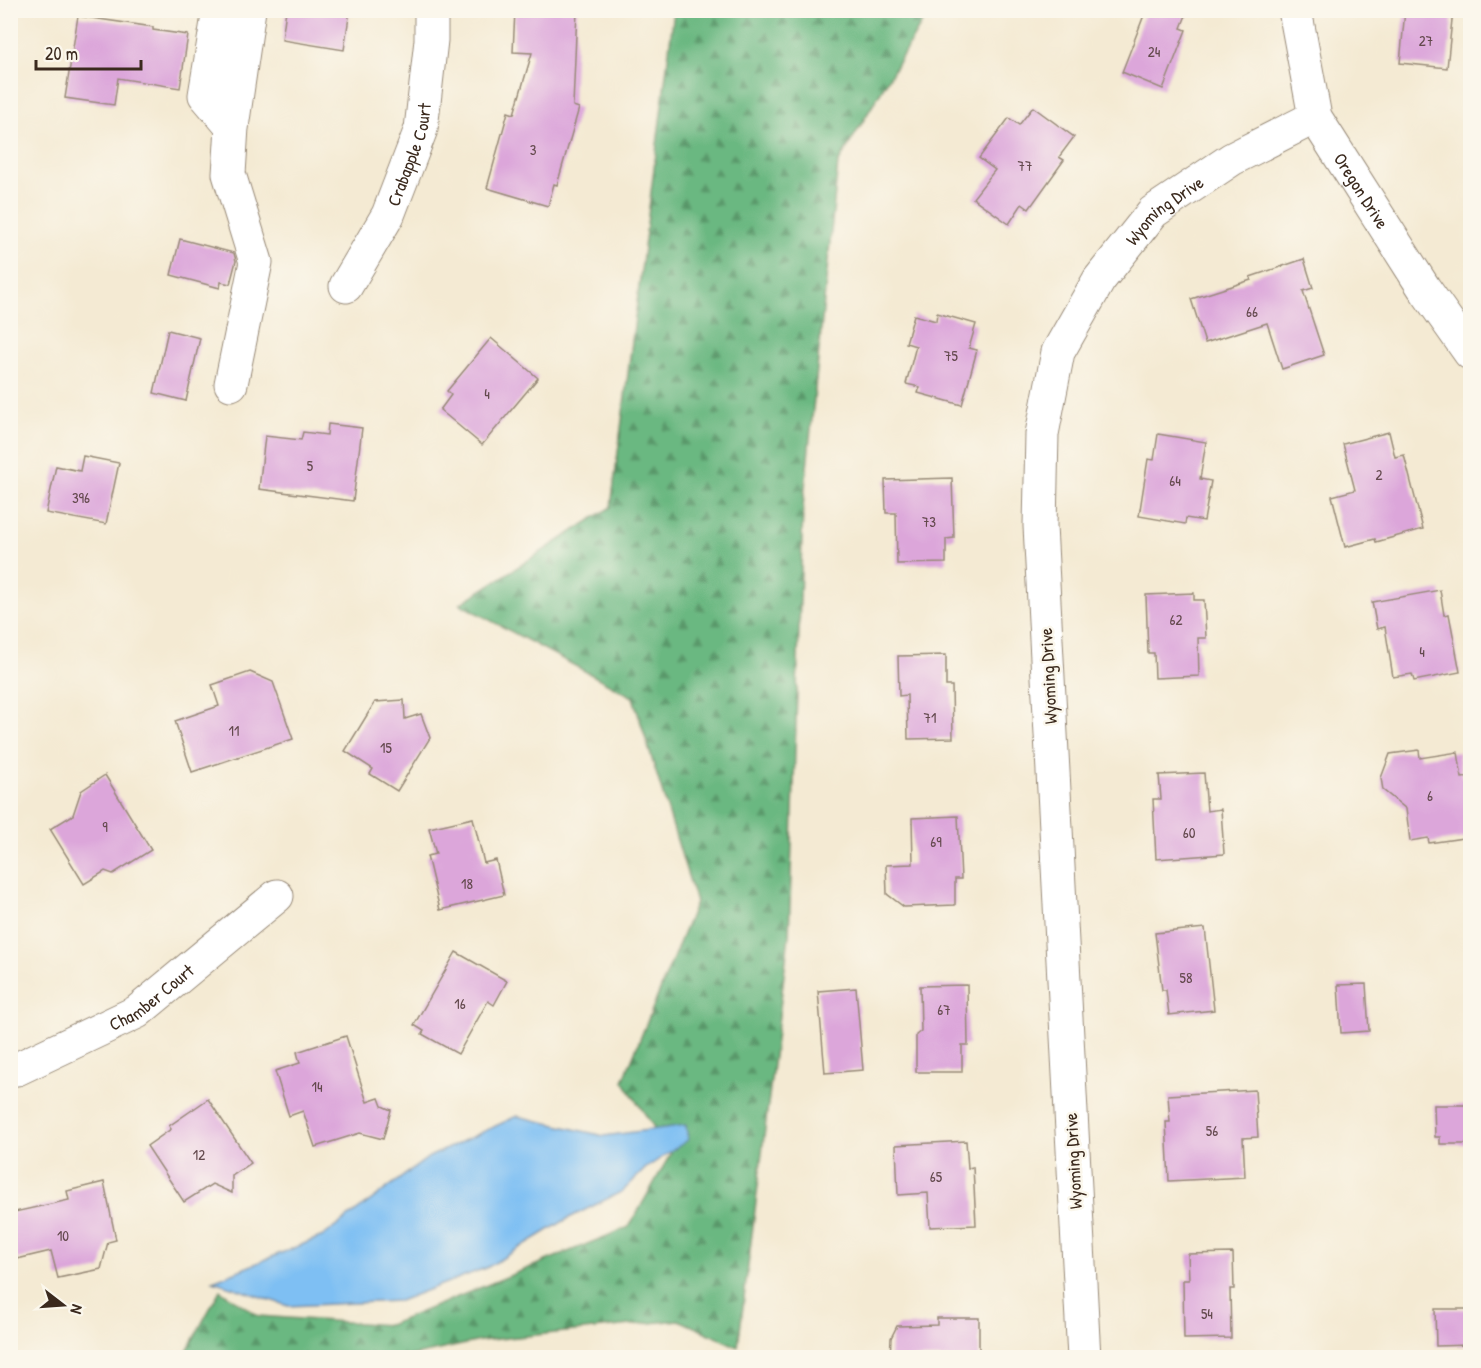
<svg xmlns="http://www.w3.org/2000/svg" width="1481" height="1368" font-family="'Patrick Hand',sans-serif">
	<defs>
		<pattern id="forest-firs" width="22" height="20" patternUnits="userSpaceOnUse" patternTransform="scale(1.5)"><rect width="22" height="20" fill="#6bb881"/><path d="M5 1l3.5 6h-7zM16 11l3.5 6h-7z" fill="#599669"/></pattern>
	</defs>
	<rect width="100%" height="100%" fill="#fbf7ec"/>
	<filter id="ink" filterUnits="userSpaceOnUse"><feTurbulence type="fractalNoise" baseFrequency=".0167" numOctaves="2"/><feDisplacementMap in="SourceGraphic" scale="12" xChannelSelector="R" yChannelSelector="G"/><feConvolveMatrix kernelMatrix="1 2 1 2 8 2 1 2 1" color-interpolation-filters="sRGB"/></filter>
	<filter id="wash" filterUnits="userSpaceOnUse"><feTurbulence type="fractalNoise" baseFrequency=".008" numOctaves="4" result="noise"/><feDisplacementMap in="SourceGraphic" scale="24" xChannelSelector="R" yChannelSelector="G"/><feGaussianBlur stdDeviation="1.35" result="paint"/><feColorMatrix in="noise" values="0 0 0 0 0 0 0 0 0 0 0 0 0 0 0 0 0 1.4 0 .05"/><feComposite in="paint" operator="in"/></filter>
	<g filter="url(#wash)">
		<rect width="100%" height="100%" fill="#f4ead3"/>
		<path fill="url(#forest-firs)" stroke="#537150" stroke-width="1.5" d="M674,11H929L838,163L803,507L789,935L738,1347L679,1320L480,1341L406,1357L183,1358L220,1290L259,1316L389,1325L629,1227L671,1153L623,1081L696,902L633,697L460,604L611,507Z"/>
		<path fill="#7ebff3" stroke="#5c7488" stroke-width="1.5" d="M517,1116L604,1136L686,1125L688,1140L646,1168L623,1191L567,1219L488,1267L399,1301L288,1306L213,1281L323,1236L429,1157Z"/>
		<g id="blocks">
			<g fill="#dca6da">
				<path d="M286,10H350L344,50L282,40Z"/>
				<path d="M515,10H577L573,106L579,108L557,185L554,184L548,206L487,188L508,112L514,114L532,53L513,52Z"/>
				<path d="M1146,10H1188L1181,28L1186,30L1163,89L1122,72Z"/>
				<path d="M1405,10H1453L1447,68L1400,63Z"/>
				<path d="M78,16L153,27V30L188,35L180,88L118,78L114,105L65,98Z"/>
				<path d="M1033,107L1074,137L1059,157L1064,160L1029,209L1022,204L1009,224L973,198L995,170L979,158L1009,118L1019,125Z"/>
				<path d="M180,239L234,253L236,261L230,284L221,282L220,288L171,275Z"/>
				<path d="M1304,259L1313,288L1303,291L1324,355L1282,369L1267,323L1205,343L1191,299L1251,280L1250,277Z"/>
				<path d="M937,313L976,324L969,348L977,350L962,405L918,393L920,387L906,384L916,346L906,343L914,315L936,321Z"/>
				<path d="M168,330L200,338L186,401L154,393Z"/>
				<path d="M491,338L538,378L482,445L440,410L451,395L447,391Z"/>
				<path d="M328,424L362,428L353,501L259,489L265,436L301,440L303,432L327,435Z"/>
				<path d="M1389,432L1395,457L1404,455L1423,529L1376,542L1375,539L1345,547L1332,496L1355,490L1343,444Z"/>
				<path d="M1158,434L1206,442L1200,479L1211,481L1204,521L1186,518L1185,524L1139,516L1148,459L1154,460Z"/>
				<path d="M83,456L119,463L106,524L46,513L56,466L80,471Z"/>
				<path d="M952,478L954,538L946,539V563L897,564L896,513H886L885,480Z"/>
				<path d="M1440,590L1444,615L1449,614L1460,672L1414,681L1412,674L1393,677L1385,627L1377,629L1372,602Z"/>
				<path d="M1194,593V600H1204L1206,638H1198L1199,676L1155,678L1154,653H1148L1146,595Z"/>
				<path d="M946,655V686H952L953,738L908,739L907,695L899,696L898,656Z"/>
				<path d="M250,672L273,682L293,739L192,772L175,721L219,706L212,685Z"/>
				<path d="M404,700L405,719L421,714L430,738L397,791L370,774L373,769L345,751L375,702Z"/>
				<path d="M1419,750L1420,758L1458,752L1462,778L1470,777V837L1429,843L1428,838L1410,841L1406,809L1383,790L1381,778L1390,754Z"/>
				<path d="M1204,773L1207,811L1221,809L1224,854L1156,859L1153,799H1161L1159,775Z"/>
				<path d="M105,775L151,850L113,874L105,871L84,884L50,829L73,815L81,791Z"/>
				<path d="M958,816L961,879H955V905L904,907L887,894L886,865L913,864L912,818Z"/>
				<path d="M473,818L484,863L496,860L504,895L440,910L427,856L436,854L429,828Z"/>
				<path d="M1205,928L1214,1010L1169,1015L1166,990H1162L1155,933Z"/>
				<path d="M456,952L507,981L494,1005L488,1001L458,1054L422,1034L424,1031L414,1025Z"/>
				<path d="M1366,984L1369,1031L1341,1033L1338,985Z"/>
				<path d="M967,985L968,1045H962V1072H916V1035L921,1031L920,986Z"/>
				<path d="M856,988L863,1070L825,1073L818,991Z"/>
				<path d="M346,1036L367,1102L379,1098L382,1106L391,1110L383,1139L360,1133L315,1147L303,1111L289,1116L275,1071L300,1063L297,1052Z"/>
				<path d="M1255,1090L1258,1137L1243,1138L1245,1177L1169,1181L1166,1122H1170L1168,1095Z"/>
				<path d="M208,1099L251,1163L232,1176V1193L212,1184L184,1202L147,1146L171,1129L169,1126Z"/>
				<path d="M1434,1105H1470V1144H1440V1137H1435Z"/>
				<path d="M966,1141L968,1168L973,1167L976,1225L930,1227L928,1193L898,1195L896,1145Z"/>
				<path d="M104,1182L116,1240L108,1242L101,1269L58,1278L51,1251L17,1259L10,1229V1213L69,1200L67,1191Z"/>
				<path d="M1233,1253L1234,1289H1230L1231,1338L1184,1339L1183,1280H1189L1188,1254Z"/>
				<path d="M1435,1309H1470V1345L1436,1346Z"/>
				<path d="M937,1318H979V1358H890L891,1338L897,1326L937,1325Z"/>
			</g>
		</g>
	</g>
	<g filter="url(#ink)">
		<use href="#blocks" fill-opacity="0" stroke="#988a78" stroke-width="1.5"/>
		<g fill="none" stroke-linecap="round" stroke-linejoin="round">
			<defs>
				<g id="minor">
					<path d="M219,10L205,95L232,127"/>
					<path id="s1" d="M1295,10L1315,117L1424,288L1470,353"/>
					<path id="s2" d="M346,286L388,215L421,129L431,40V10"/>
					<path d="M231,384L256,262L229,174L232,127L249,10"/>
					<path id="s3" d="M10,1070L17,1069L137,1012L277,896"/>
					<path id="s4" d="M1084,1358L1040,526L1042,434L1058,352L1099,280L1153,212L1232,159L1315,117"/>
				</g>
			</defs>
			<use href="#minor" stroke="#988a78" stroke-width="35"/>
			<use href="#minor" stroke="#fff" stroke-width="33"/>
		</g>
	</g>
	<g text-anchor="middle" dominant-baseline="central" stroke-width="5" stroke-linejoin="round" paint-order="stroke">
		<g font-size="15" fill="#63494d">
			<text x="1426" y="40">27</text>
			<text x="1154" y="51">24</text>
			<text x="533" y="149">3</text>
			<text x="1025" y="165">77</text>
			<text x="1252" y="311">66</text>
			<text x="951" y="355">75</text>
			<text x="487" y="393">4</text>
			<text x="310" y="465">5</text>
			<text x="1379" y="474">2</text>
			<text x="1175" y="480">64</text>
			<text x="81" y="497">396</text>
			<text x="929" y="521">73</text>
			<text x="1176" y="619">62</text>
			<text x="1422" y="651">4</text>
			<text x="930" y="717">71</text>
			<text x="234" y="730">11</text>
			<text x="386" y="747">15</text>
			<text x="1430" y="795">6</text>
			<text x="105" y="826">9</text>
			<text x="1189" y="832">60</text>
			<text x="936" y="841">69</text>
			<text x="467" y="883">18</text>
			<text x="1186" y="977">58</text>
			<text x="460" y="1003">16</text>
			<text x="944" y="1009">67</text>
			<text x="317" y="1086">14</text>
			<text x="1212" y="1130">56</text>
			<text x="199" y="1154">12</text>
			<text x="936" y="1176">65</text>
			<text x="63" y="1235">10</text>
			<text x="1207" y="1313">54</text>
		</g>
		<g font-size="18" fill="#3b2a1e" stroke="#fbf7ec">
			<text stroke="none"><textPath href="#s2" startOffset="147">Crabapple Court</textPath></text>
			<text stroke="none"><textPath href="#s1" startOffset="196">Oregon Drive</textPath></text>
			<text stroke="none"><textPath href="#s4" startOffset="1188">Wyoming Drive</textPath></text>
			<text transform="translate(1048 676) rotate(-93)">Wyoming Drive</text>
			<text stroke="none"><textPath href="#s3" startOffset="160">Chamber Court</textPath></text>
			<text transform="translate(1073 1161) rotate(-93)">Wyoming Drive</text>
		</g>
	</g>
	<rect width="1481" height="1368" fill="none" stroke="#fbf7ec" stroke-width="36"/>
	<g transform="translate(63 1305) rotate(107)" stroke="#fbf7ec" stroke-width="4.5" paint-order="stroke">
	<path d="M0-4.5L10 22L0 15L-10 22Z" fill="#3b2a1e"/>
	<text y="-9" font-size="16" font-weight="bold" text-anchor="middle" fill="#3b2a1e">N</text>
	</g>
	<path d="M36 60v9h105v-9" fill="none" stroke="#3b2a1e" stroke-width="3"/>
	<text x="45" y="60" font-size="18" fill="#3b2a1e" stroke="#fbf7ec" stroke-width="4.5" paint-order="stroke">20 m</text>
</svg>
